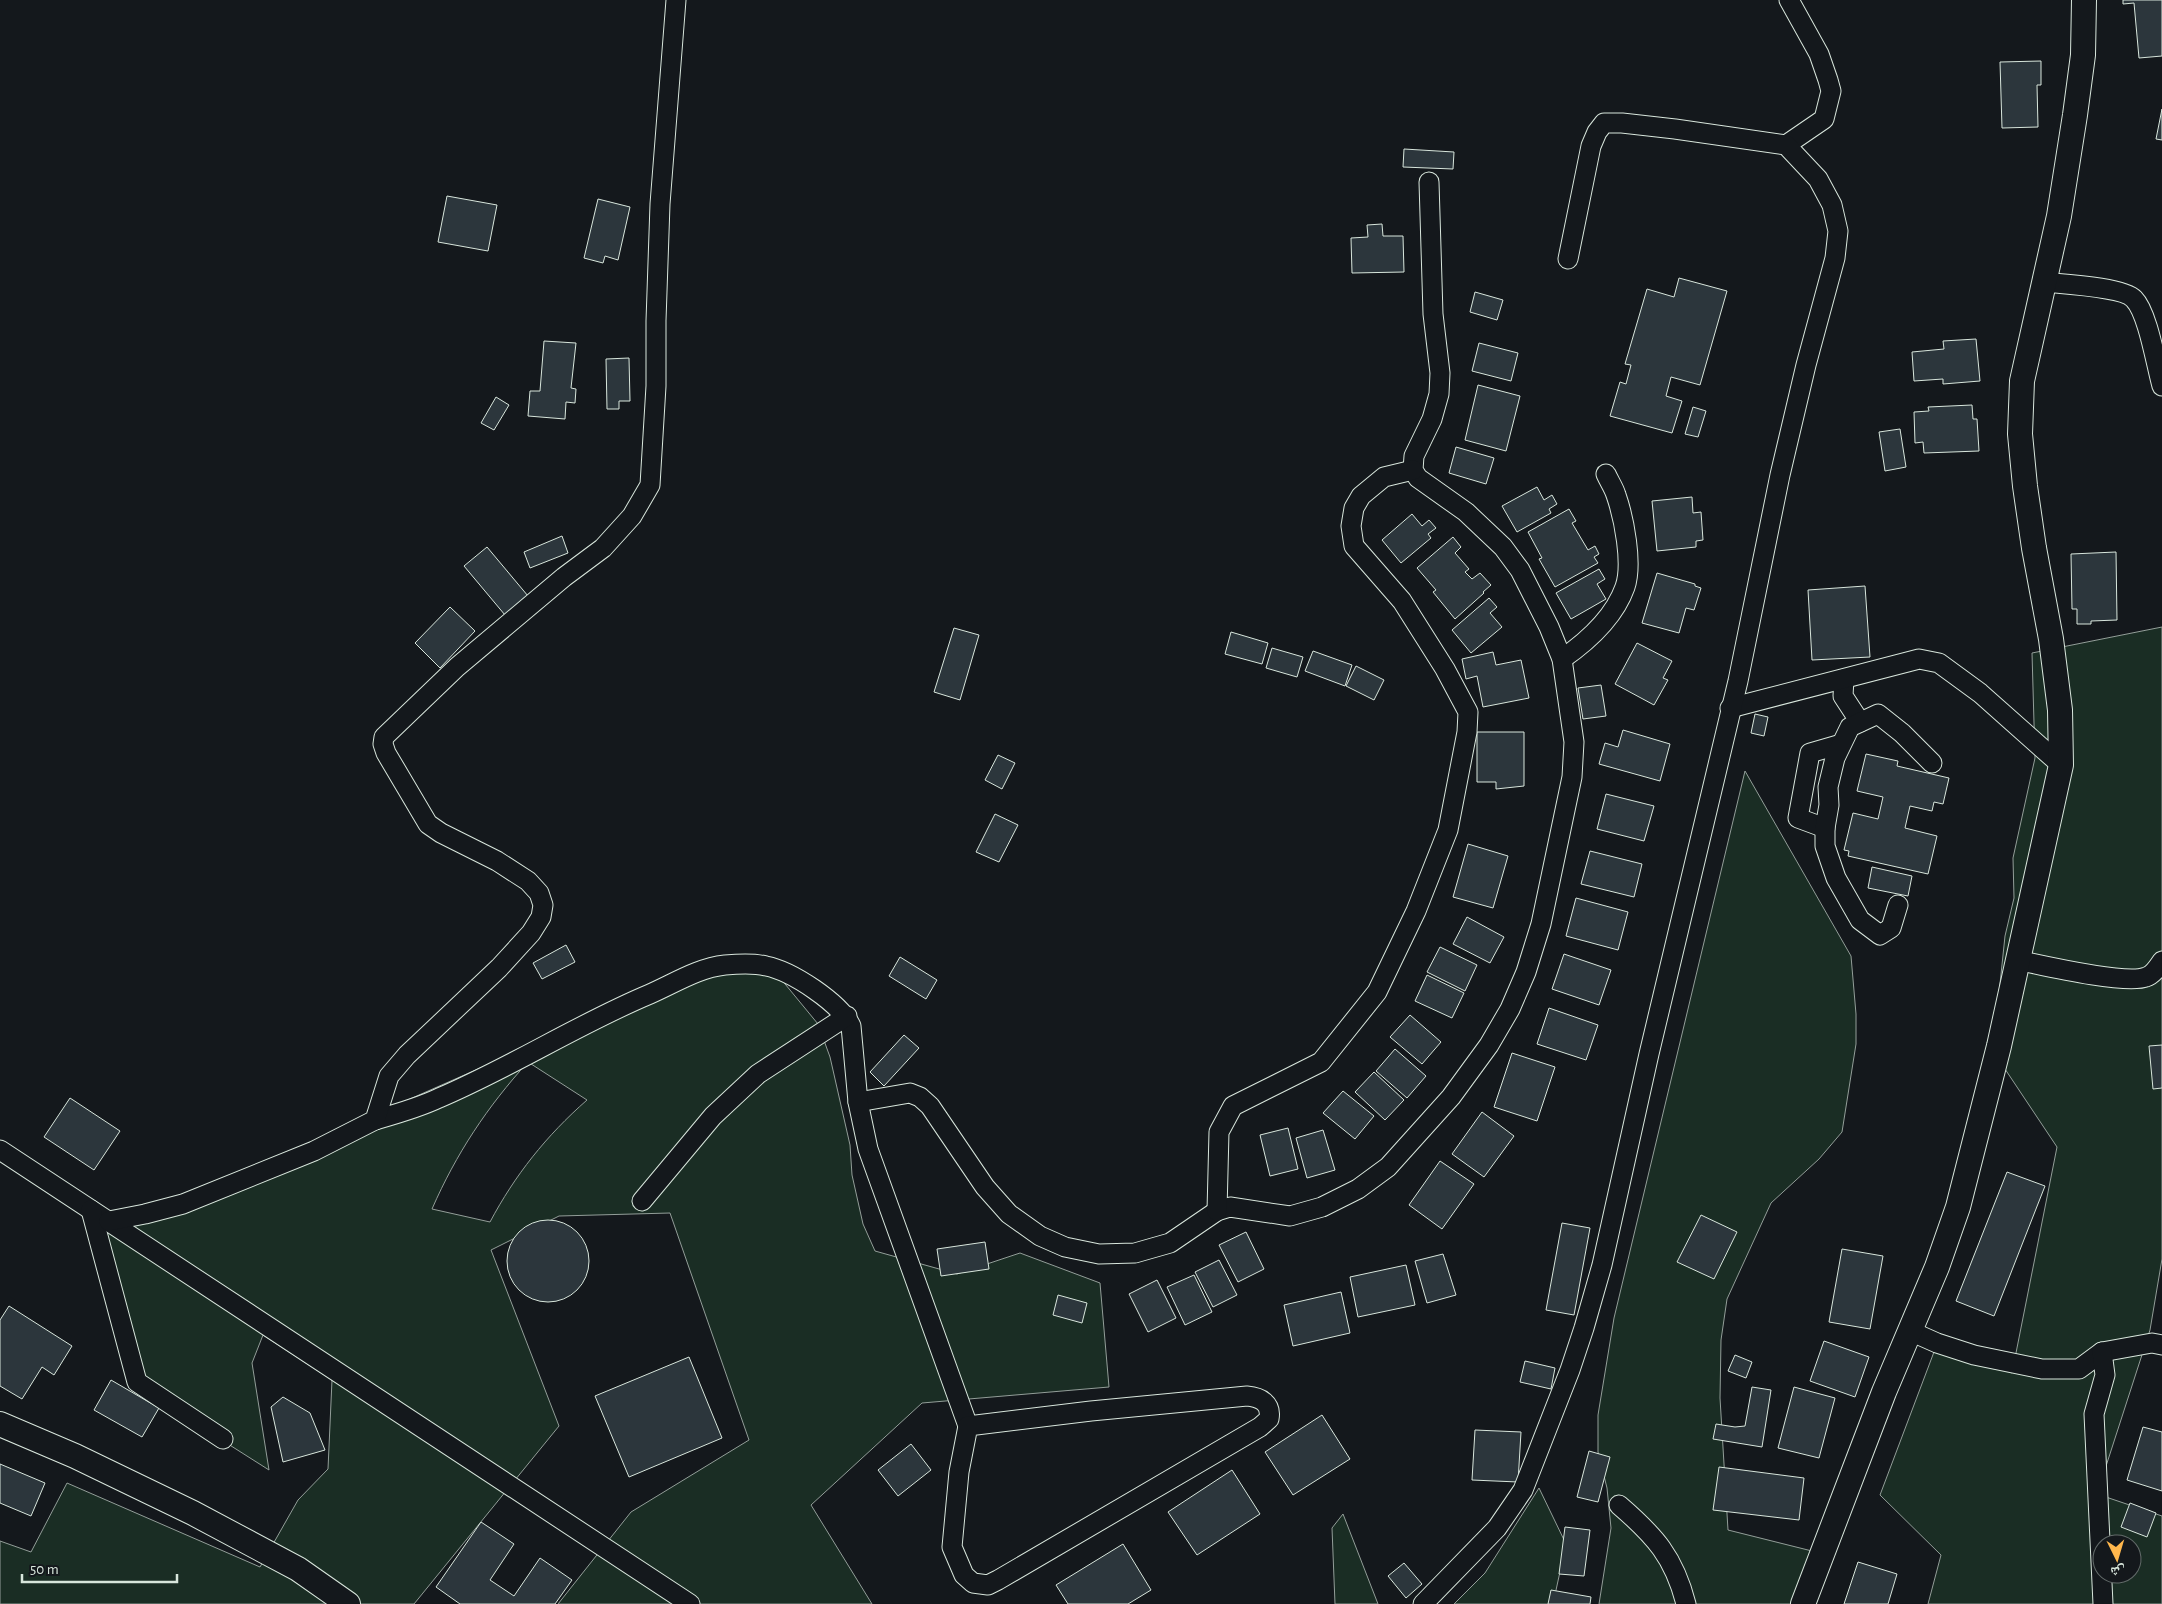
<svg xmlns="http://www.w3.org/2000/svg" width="2162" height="1604" font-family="'Alegreya Sans','Noto Naskh Arabic',sans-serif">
	<rect width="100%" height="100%" fill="#14181c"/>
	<g fill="#1a2d24" stroke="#939e99" fill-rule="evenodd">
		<path d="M2162,627V1259L2150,1330L2097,1494L2162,1516V1604H1928L1941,1555L1880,1495L1940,1336L2012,1373L2057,1147L1993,1051L2005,936L2014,898L2013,858L2035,758L2032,653ZM2102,1544H2132V1574H2102Z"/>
		<path d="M1745,771L1851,956L1856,1014V1044L1842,1132L1819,1159L1771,1203L1727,1299L1721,1340L1720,1398L1728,1530L1820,1553L1805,1604H1599L1611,1528L1607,1488L1598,1452V1415L1614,1318Z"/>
		<path d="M696,973H776L818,1024L830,1057L850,1145L852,1175L863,1224L875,1251L957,1274L1020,1253L1100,1283L1109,1387L922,1403L811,1505L872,1604H558L631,1512L749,1440L670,1213L559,1216L491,1250L559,1426L414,1604H0V1541L31,1552L67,1483L260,1567L298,1500L328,1469L332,1380L263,1335L252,1363L269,1470L143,1390L99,1215L201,1191ZM528,1062L587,1100C546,1136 515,1175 490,1222L432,1209C456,1154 487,1107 528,1062Z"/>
		<path d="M1539,1488L1566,1544L1553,1604H1454L1485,1573Z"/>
		<path d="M1343,1514L1378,1604H1335L1332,1528Z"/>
	</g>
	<g fill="#2c363c" stroke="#d8e6dc">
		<path d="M2123,0H2162V56L2139,58L2134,3L2123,4Z"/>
		<path d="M2041,61V85H2037L2038,127L2002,128L2000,62Z"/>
		<path d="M2162,109V140L2156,139Z"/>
		<path d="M1404,149L1454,152L1453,169L1403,167Z"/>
		<path d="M447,196L497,205L488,251L438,242Z"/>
		<path d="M598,199L630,207L618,260L605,256L603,263L584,258Z"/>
		<path d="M1382,224L1383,236H1403L1404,272L1352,273L1351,238L1368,237L1367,225Z"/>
		<path d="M1679,278L1727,291L1700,385L1671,377L1666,396L1682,401L1672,433L1610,416L1620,382L1626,384L1631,365L1625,364L1647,289L1674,297Z"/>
		<path d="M1475,292L1503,300L1497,320L1470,312Z"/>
		<path d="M1976,339L1980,381L1943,384V379L1914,381L1912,352L1944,349L1943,341Z"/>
		<path d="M544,341L576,343L571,388L576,389L575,403L566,402L565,419L528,416L530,391H540Z"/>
		<path d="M1479,343L1518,353L1511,381L1472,371Z"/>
		<path d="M629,358L630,401H619V409H607L606,359Z"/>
		<path d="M1478,385L1520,396L1506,451L1465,440Z"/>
		<path d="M496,397L509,405L494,430L481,423Z"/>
		<path d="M1972,405L1973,419H1977L1979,451L1924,453L1923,442L1915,443L1914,412L1929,411L1928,407Z"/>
		<path d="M1693,407L1706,411L1698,437L1685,434Z"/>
		<path d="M1900,429L1906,467L1885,471L1879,432Z"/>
		<path d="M1456,447L1494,458L1486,484L1449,473Z"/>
		<path d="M1537,487L1544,500L1552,495L1557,504L1549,509L1551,513L1517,532L1502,506Z"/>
		<path d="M1692,497L1693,513L1701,512L1703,540L1696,541V547L1657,551L1652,501Z"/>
		<path d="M1569,509L1576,521L1572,523L1588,550L1595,546L1599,554L1594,557L1598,563L1555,587L1539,559L1542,558L1528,532Z"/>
		<path d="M1412,514L1422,526L1429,520L1436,528L1428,534L1431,538L1401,563L1382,540Z"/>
		<path d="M562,536L568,553L530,568L524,552Z"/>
		<path d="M1453,537L1461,547L1455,553L1469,569L1465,572L1472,579L1480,573L1491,585L1483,592L1484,593L1455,619L1433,592L1436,590L1417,568Z"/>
		<path d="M487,547L528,596L505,615L464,566Z"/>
		<path d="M2116,552L2117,620L2091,621V624H2077V609H2072L2071,554Z"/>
		<path d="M1599,569L1605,579L1597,584L1606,599L1571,619L1556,593Z"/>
		<path d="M1657,573L1695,584V586L1701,588L1694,610L1686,608L1679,633L1642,623Z"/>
		<path d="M1865,586L1870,657L1812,660L1808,590Z"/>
		<path d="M1489,598L1497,607L1490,613L1502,627L1471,653L1452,630Z"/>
		<path d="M450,607L475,631L440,668L415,643Z"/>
		<path d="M954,628L979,635L960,700L934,692Z"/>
		<path d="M1231,632L1268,643L1262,664L1225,654Z"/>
		<path d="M1637,643L1672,661L1663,678L1668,680L1654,705L1615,684Z"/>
		<path d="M1272,648L1303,657L1297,677L1266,668Z"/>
		<path d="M1313,651L1352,665L1345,686L1305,671Z"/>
		<path d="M1493,652L1496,665L1521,660L1529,698L1483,707L1477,676L1466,679L1462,659Z"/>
		<path d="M1356,666L1384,680L1374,700L1346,686Z"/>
		<path d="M1601,685L1606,716L1583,719L1578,688Z"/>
		<path d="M1755,714L1768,717L1764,736L1751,733Z"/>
		<path d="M1623,730L1670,744L1660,781L1599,764L1605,743L1618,747Z"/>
		<path d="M1477,732H1524V786L1496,789V782H1477Z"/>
		<path d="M1866,754L1898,761L1897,766L1949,778L1943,804L1934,802L1932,811L1910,806L1905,828L1937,836L1928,874L1848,856L1849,851L1844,850L1853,813L1878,819L1883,797L1857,791Z"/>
		<path d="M998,755L1015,763L1002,789L985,780Z"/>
		<path d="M1606,794L1654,806L1644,841L1597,829Z"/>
		<path d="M995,814L1018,825L999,862L976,852Z"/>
		<path d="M1468,844L1508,856L1493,908L1453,897Z"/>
		<path d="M1590,851L1642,864L1634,897L1581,884Z"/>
		<path d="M1872,867L1912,876L1908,896L1868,888Z"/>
		<path d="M1576,898L1628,912L1618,950L1566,936Z"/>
		<path d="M1467,917L1504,937L1490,963L1453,944Z"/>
		<path d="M566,945L575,962L542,979L533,963Z"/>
		<path d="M1440,947L1477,965L1465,991L1427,972Z"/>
		<path d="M1564,954L1611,970L1599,1005L1552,989Z"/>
		<path d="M900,957L937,980L926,999L889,976Z"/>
		<path d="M1427,975L1464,993L1452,1018L1415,1001Z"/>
		<path d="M1549,1008L1598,1025L1586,1060L1537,1044Z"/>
		<path d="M1410,1015L1441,1042L1422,1064L1390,1037Z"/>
		<path d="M904,1035L919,1048L884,1086L870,1072Z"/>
		<path d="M2162,1045V1088L2153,1089L2149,1046Z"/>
		<path d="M1395,1049L1426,1076L1407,1098L1376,1071Z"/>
		<path d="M1512,1053L1555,1067L1537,1121L1494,1107Z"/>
		<path d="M1374,1072L1404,1100L1385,1120L1355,1092Z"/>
		<path d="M1343,1091L1374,1116L1355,1139L1323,1113Z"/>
		<path d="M70,1098L120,1131L94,1170L44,1137Z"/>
		<path d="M1482,1112L1514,1136L1484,1177L1452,1154Z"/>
		<path d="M1288,1128L1298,1169L1270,1176L1260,1135Z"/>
		<path d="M1323,1130L1335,1170L1307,1178L1296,1138Z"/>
		<path d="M1440,1161L1474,1184L1442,1229L1409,1205Z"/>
		<path d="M2007,1172L2045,1186L1994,1316L1956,1301Z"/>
		<path d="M1701,1215L1737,1232L1714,1279L1677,1262Z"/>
		<circle cx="548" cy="1261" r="41"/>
		<path d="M1562,1223L1590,1228L1574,1315L1546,1310Z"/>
		<path d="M1246,1232L1264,1269L1238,1282L1219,1245Z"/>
		<path d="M985,1242L989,1269L941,1276L937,1249Z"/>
		<path d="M1842,1249L1883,1256L1870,1329L1829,1322Z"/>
		<path d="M1443,1254L1456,1295L1427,1303L1415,1261Z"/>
		<path d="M1219,1260L1237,1295L1213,1307L1195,1272Z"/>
		<path d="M1406,1265L1415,1305L1358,1317L1350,1277Z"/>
		<path d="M1194,1275L1212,1312L1185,1325L1167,1287Z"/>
		<path d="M1157,1280L1176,1318L1148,1332L1129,1294Z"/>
		<path d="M1341,1292L1350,1333L1293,1346L1284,1305Z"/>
		<path d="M1058,1295L1087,1303L1082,1323L1053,1315Z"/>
		<path d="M9,1306L72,1346L54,1375L42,1367L22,1399L0,1386V1320Z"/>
		<path d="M1824,1341L1869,1357L1855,1397L1810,1381Z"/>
		<path d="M1735,1355L1752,1362L1746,1378L1728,1371Z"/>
		<path d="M689,1357L722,1438L629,1477L595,1396Z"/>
		<path d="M1525,1361L1555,1368L1551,1389L1520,1382Z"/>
		<path d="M111,1380L159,1408L142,1437L94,1410Z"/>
		<path d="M1752,1387L1771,1390L1762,1447L1713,1439L1716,1424L1735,1427L1745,1426Z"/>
		<path d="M1794,1387L1835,1398L1819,1458L1778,1448Z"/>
		<path d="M283,1397L310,1413L325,1450L283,1462L271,1407Z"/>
		<path d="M1322,1415L1350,1459L1293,1495L1265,1452Z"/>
		<path d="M2143,1427L2162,1432V1491L2127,1480Z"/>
		<path d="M1475,1430L1521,1432L1518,1482L1472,1480Z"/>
		<path d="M911,1444L931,1470L898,1496L878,1470Z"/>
		<path d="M1589,1451L1610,1457L1598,1502L1577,1497Z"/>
		<path d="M0,1464L45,1483L31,1516L0,1503Z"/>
		<path d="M1719,1467L1804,1478L1799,1520L1713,1510Z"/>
		<path d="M1232,1470L1260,1514L1197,1555L1168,1512Z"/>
		<path d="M2130,1503L2156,1513L2147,1537L2121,1527Z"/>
		<path d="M481,1522L514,1544L490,1580L514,1596L540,1558L572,1580L555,1604H460L436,1587Z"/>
		<path d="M1565,1527L1590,1530L1584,1576L1559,1574Z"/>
		<path d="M1123,1544L1151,1590L1128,1604H1068L1056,1585Z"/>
		<path d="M1858,1562L1897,1574L1888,1604H1844Z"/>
		<path d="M1404,1563L1422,1584L1406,1598L1388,1576Z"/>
		<path d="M1551,1590L1591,1597L1590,1604H1548Z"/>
	</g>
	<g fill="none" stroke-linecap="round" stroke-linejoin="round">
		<defs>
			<g id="minor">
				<path d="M1786,145L1824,119L1831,91L1828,80L1819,54L1789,0"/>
				<path d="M2043,282C2061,284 2123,287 2134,299C2148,313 2156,365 2162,386"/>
				<path d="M1562,659C1588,641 1614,618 1625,587C1633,564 1624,518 1616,495C1614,488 1609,481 1606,474"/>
				<path d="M1844,679L1843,696L1860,722"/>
				<path d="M1730,708L1919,659L1939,663L1980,693L2061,765"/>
				<path d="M1825,828L1798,818L1810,753L1841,744"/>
				<path d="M1898,905L1891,928L1880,935L1860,920L1836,878L1825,846V828L1829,805L1828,787L1835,758L1850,727L1878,714L1902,733L1932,763"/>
				<path d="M2017,960C2041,965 2126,985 2146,977C2153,975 2158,967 2162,961"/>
				<path d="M858,1102L910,1093L920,1097L930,1106L985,1187L1009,1214L1040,1236L1065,1247L1099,1254L1135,1253L1170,1243L1217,1211L1230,1207L1290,1216L1322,1207L1358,1189L1388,1167L1451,1097L1489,1045L1510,1009L1526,972L1541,924L1572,777L1574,742L1562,659L1549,627L1520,570L1503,547L1466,512L1418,478L1413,470L1414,456L1432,419L1439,394L1440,373L1433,314L1429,182"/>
				<path d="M375,1120C396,1114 418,1108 439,1098C512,1067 578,1024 650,994C675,983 698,968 725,965C737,964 754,963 766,966C792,971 840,1003 851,1026L858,1102L868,1149L968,1426"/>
				<path d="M0,1150L690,1604"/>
				<path d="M642,1201L713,1116L758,1074L847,1016"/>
				<path d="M91,1210L137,1382L223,1439"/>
				<path d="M1217,1211L1219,1132L1233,1106L1321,1062L1377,992L1416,911L1448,830L1467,732L1468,712L1445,669L1402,601L1354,546L1351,526L1354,508L1361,496L1384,477L1413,470"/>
				<path d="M109,1221L145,1214L183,1204L314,1151L375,1120L389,1076L407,1055L499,968L531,933L541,917L543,905L539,893L528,881L497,861L441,833L428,824L386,753L383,744L384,737L457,667L564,577L603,548L632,516L650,485L656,386V321L660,204L676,0"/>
				<path d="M1910,1331L1937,1343L1974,1355L2042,1369H2079L2102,1352L2152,1343L2162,1345"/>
				<path d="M2102,1352L2105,1375L2094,1414L2103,1604"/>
				<path d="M1247,1396C1260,1397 1272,1403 1269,1419L1260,1427L998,1580L988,1585L973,1583L964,1575L952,1547L959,1472L968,1426L1091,1411Z"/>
				<path d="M1619,1505C1655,1536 1674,1557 1686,1604"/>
				<path d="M1423,1604L1497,1528L1523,1490L1570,1370L1584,1328L1602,1265L1649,1054L1738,681L1780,475L1806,365L1835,258L1838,231L1832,205L1818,179L1786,145L1675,129L1622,123H1604L1597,132L1591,146L1568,259"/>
			</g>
			<g id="tertiary">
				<path d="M0,1424L75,1456L193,1513L298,1569L348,1604"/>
				<path d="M1803,1604L1884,1392L1937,1267L1958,1207L1999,1046L2061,765L2060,710L2051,639L2034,548L2025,486L2020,434L2022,381L2059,216L2075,115L2083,55L2084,0"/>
			</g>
		</defs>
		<use href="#minor" stroke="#d8e6dc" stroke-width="21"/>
		<use href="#tertiary" stroke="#d8e6dc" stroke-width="26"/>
		<use href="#minor" stroke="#14181c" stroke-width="19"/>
		<use href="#tertiary" stroke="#14181c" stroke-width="24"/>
	</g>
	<g transform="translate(2117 1559) rotate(175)"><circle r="24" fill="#14181c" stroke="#626a69"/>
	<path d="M0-4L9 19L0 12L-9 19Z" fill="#ffb74d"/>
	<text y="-8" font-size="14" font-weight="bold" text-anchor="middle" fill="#d8e6dc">ش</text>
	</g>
	<path d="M22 1574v8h155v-8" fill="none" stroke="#d8e6dc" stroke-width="2.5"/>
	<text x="30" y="1574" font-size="15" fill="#d8e6dc" stroke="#14181c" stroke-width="4" paint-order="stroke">50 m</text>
</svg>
